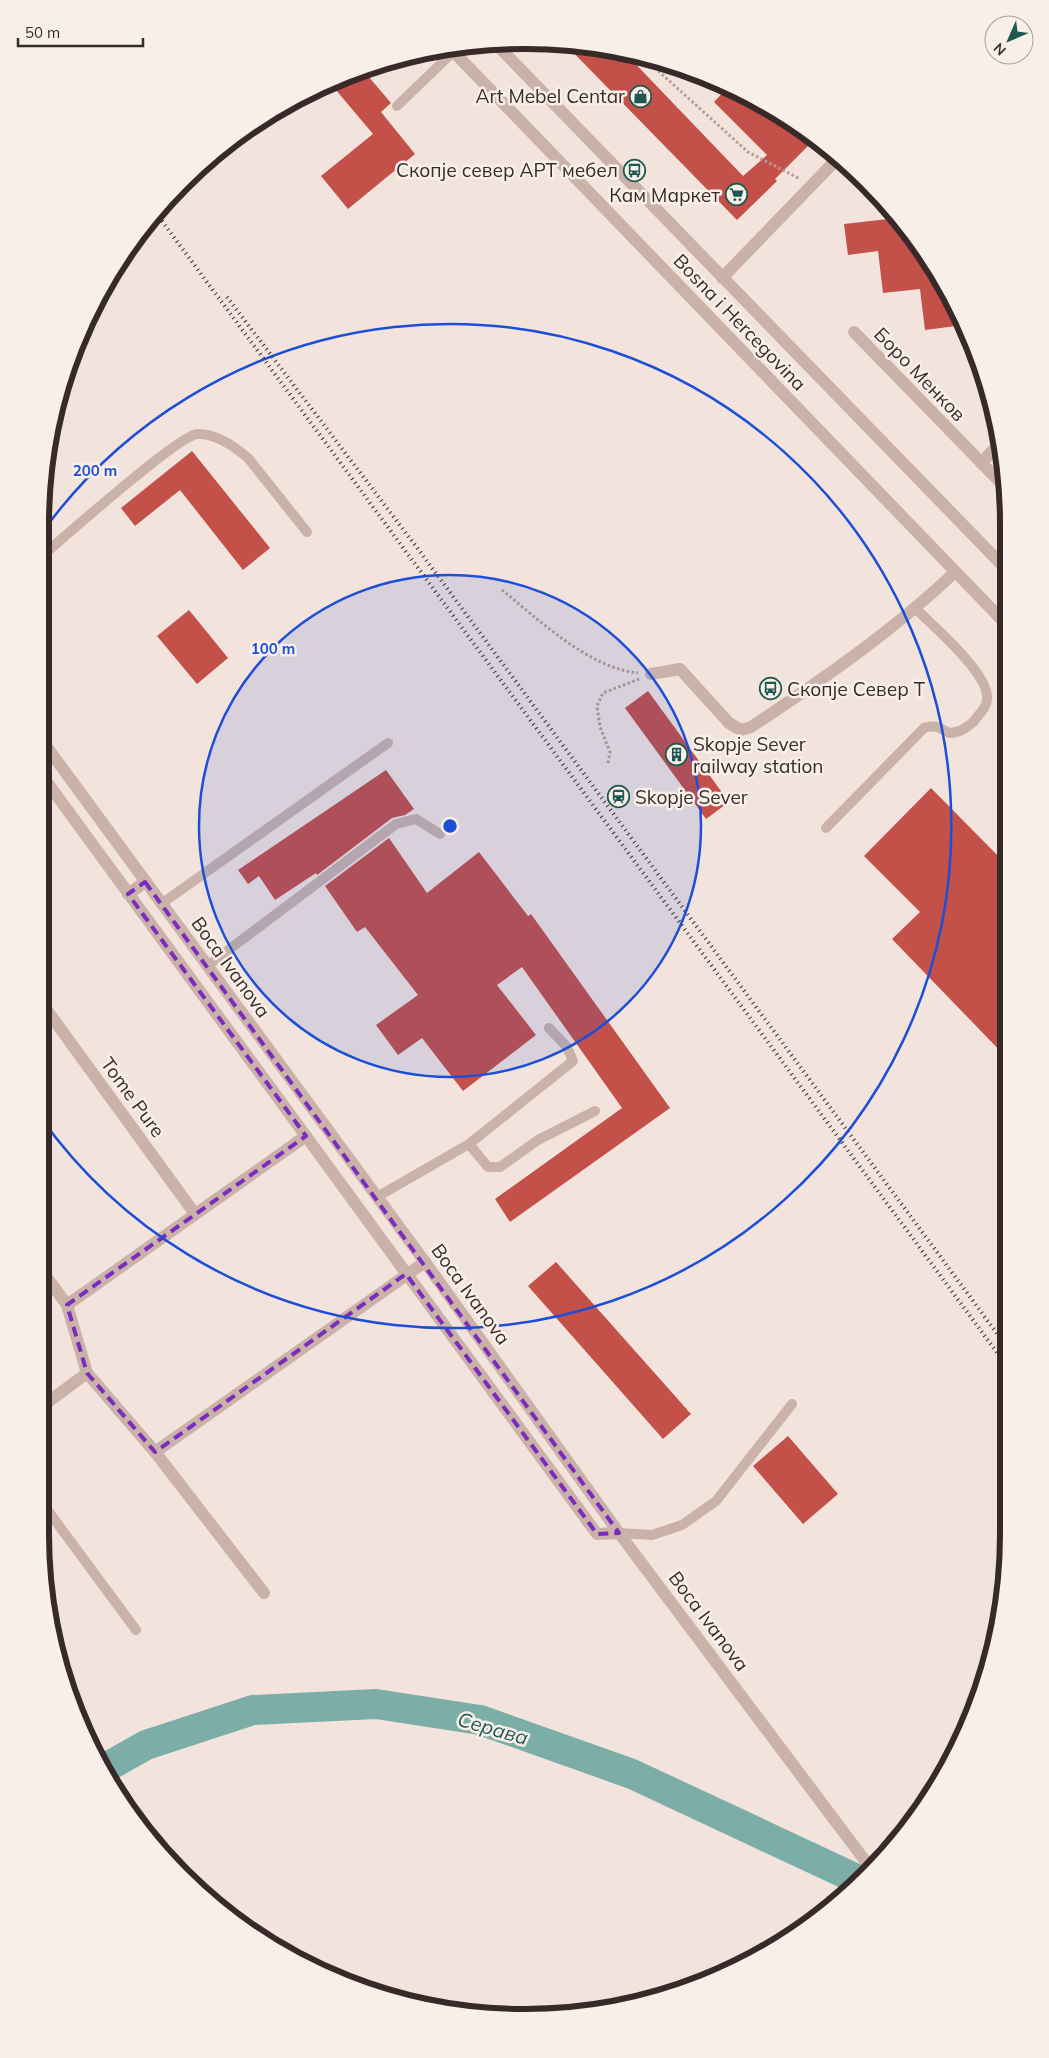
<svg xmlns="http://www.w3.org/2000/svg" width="1049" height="2058" font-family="Mulish,sans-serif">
	<rect width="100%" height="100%" fill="#f2e4dd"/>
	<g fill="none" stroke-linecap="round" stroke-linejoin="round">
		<path stroke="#7caea7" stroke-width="30" d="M107,1767L146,1745L253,1710L376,1704L480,1720L632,1774L861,1881"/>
	</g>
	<g fill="#c35049">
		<path d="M563,42L624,52L743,176L767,155L714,102L729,86L739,90L816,138L775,179L777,181L737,220Z"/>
		<path d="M362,69L391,103L381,112L415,154L348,209L321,176L373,134L330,83Z"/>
		<path d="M897,218L909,230L964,325L925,330L920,289L883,293L878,251L848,255L844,224Z"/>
		<path d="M192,451L270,548L243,570L180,490L135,526L121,508Z"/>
		<path d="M189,610L228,658L197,684L157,636Z"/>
		<path d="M648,691L729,802L706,819L625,708Z"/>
		<path d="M386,770L414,809L405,815L392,818L317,875L316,873L275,900L259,876L248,884L238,870Z"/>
		<path d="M931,788L1006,864L1007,1058L892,939L920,912L864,856Z"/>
		<path d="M389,838L427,893L479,852L528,916L531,914L670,1108L510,1222L495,1199L622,1108L522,967L497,985L536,1035L463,1091L422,1038L398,1055L376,1025L418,995L365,927L357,932L325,886Z"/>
		<path d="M556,1262L691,1414L663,1439L528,1286Z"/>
		<path d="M788,1436L838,1494L803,1524L753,1466Z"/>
	</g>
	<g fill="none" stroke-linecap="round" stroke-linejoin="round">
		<g stroke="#b59b93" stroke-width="3" stroke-dasharray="2.5 2.5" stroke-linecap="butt">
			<path d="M645,56L655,68L748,152L800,179"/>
			<path d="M502,590C539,620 589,668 638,673"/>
			<path d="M608,763L610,752L600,727L597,706L603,693L639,679"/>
		</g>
		<g stroke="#cab2a9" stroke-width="10">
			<path d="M397,106L453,52"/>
			<path d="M41,557C63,538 178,436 197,434C216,433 234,446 248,458L307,532"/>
			<path d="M826,828L924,728C935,724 940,728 949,733C960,733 972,725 978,716C983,710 988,704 987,696C986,671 933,626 915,608"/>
			<path d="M161,904L388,743"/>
			<path d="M207,966L396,824L416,819L440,834"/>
			<path d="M469,1144L488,1167H500L538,1140L595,1111"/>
			<path d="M377,1197L469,1144L573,1061L567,1047L549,1028"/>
			<path d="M40,1500L136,1630"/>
			<path d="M619,1533L652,1535L682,1525L716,1501L792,1404"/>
		</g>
		<g stroke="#cab2a9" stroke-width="12">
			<path d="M722,278L838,158"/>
			<path d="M854,332L1005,487"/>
			<path d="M981,463L1000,443"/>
			<path d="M651,674L680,669L729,723L741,730L751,727C822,680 894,630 955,572"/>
			<path d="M41,774L597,1534L619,1533"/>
			<path d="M128,894L145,882"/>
			<path d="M41,1002L195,1214"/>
			<path d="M40,1268L67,1305L87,1373L155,1452L264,1593"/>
			<path d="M67,1305L306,1136"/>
			<path d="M40,1408L87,1373"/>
			<path d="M155,1452L425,1262"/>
		</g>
		<g stroke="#cab2a9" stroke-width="12">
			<path d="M495,43L1005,568"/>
			<path d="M449,47L1005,623"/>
			<path d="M41,739L425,1262L619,1533L872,1870"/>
		</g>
		<g stroke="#372a29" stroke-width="4" stroke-dasharray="1 4" stroke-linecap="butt">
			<path d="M156,213L1007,1366"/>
			<path d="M227,297L418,549L1007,1347"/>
		</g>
	</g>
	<path fill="none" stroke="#7b2cbf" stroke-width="4" stroke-dasharray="10 6" stroke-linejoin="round" d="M145,882L619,1533L597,1534L406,1274L155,1452L87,1373L67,1305L306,1136L128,894Z"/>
	<circle cx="450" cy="826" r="251" fill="#1d4ed8" fill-opacity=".12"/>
	<g fill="none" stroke="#1d4ed8" stroke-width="2.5">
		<circle cx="450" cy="826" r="251"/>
		<path d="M41 534A502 502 0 1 1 41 1118"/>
	</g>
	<defs>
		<symbol id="shop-ring" viewBox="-11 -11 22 22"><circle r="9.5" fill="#f9efe9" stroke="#1f5851" stroke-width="1.5"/><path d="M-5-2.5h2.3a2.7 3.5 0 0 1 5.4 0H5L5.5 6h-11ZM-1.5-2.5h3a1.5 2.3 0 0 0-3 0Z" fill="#1f5851"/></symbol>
		<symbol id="bus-ring" viewBox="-11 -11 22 22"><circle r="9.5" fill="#f9efe9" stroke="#1f5851" stroke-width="1.5"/><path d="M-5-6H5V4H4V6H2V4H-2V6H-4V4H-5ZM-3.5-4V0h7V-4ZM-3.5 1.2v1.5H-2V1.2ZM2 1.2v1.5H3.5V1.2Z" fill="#1f5851"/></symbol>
		<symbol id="supermarket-ring" viewBox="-11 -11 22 22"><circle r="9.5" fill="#f9efe9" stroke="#1f5851" stroke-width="1.5"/><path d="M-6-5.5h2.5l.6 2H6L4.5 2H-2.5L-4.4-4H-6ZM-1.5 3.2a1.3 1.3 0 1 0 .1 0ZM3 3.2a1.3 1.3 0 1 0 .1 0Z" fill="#1f5851"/></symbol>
		<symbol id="building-ring" viewBox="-11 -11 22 22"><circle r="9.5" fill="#f9efe9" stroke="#1f5851" stroke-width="1.5"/><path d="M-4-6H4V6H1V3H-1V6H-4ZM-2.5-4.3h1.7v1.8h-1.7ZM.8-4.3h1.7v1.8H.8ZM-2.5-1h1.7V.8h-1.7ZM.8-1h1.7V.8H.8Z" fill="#1f5851"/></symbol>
		<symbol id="station-ring" viewBox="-11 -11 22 22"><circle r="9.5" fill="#f9efe9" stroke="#1f5851" stroke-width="1.5"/><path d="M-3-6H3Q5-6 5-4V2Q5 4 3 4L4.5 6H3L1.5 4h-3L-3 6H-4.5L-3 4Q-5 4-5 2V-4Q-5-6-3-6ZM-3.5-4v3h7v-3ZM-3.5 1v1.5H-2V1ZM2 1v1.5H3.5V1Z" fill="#1f5851"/></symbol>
	</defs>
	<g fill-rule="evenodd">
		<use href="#shop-ring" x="628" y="84" width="25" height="25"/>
		<use href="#bus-ring" x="622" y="158" width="25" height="25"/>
		<use href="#supermarket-ring" x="724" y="182" width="25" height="25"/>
		<use href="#bus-ring" x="758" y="676" width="25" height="25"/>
		<use href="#building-ring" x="664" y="742" width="25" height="25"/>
		<use href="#station-ring" x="606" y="784" width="25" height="25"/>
	</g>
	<g text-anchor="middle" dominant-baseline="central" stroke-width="5" stroke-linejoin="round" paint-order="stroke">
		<g font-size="19" fill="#372a29" stroke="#f9efe9" text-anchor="end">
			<text x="625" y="96">Art Mebel Centar</text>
			<text x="618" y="170">Скопје север АРТ мебел</text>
			<text x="720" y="195">Кам Маркет</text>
			<text x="787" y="689" text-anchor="start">Скопје Север Т</text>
			<text x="693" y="744" text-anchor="start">Skopje Sever<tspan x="693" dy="22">railway station</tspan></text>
			<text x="635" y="797" text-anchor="start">Skopje Sever</text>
		</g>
		<g font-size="19" fill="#372a29" stroke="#f9efe9">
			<text transform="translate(740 322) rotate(46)">Bosna i Hercegovina</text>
			<text transform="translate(920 374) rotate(46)">Боро Менков</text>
			<text transform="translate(231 967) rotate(54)">Boca Ivanova</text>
			<text transform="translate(133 1097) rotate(54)">Tome Pure</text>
			<text transform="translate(471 1294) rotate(54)">Boca Ivanova</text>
			<text transform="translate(709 1621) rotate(53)">Boca Ivanova</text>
		</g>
		<g font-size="20" font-style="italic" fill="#1f5851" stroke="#f9efe9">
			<text transform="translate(493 1728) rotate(16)">Серава</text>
		</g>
	</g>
	<path d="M0 0H1049V2058H0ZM524 49H525A475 475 0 0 1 1000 524V1534A475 475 0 0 1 525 2009H524A475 475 0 0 1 49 1534V524A475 475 0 0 1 524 49Z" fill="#f9efe9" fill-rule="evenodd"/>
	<path fill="none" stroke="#372a29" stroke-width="6" d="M524 49H525A475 475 0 0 1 1000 524V1534A475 475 0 0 1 525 2009H524A475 475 0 0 1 49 1534V524A475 475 0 0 1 524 49Z"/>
	<circle cx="450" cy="826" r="8" fill="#1d4ed8" stroke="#f9efe9" stroke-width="2.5"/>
	<g font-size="15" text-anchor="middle" font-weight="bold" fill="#1d4ed8" stroke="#f9efe9" stroke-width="5" stroke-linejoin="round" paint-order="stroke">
		<text x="95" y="476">200 m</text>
		<text x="273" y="654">100 m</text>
	</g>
	<g transform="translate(1009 40) rotate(225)"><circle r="24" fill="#f9efe9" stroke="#aba09c"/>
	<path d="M0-4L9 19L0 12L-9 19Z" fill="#1f5851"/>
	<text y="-8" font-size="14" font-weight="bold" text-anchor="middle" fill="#372a29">N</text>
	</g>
	<path d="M18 38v8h125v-8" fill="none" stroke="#372a29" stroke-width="2.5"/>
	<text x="25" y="38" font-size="15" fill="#372a29" stroke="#f9efe9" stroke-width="4" paint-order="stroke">50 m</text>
</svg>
